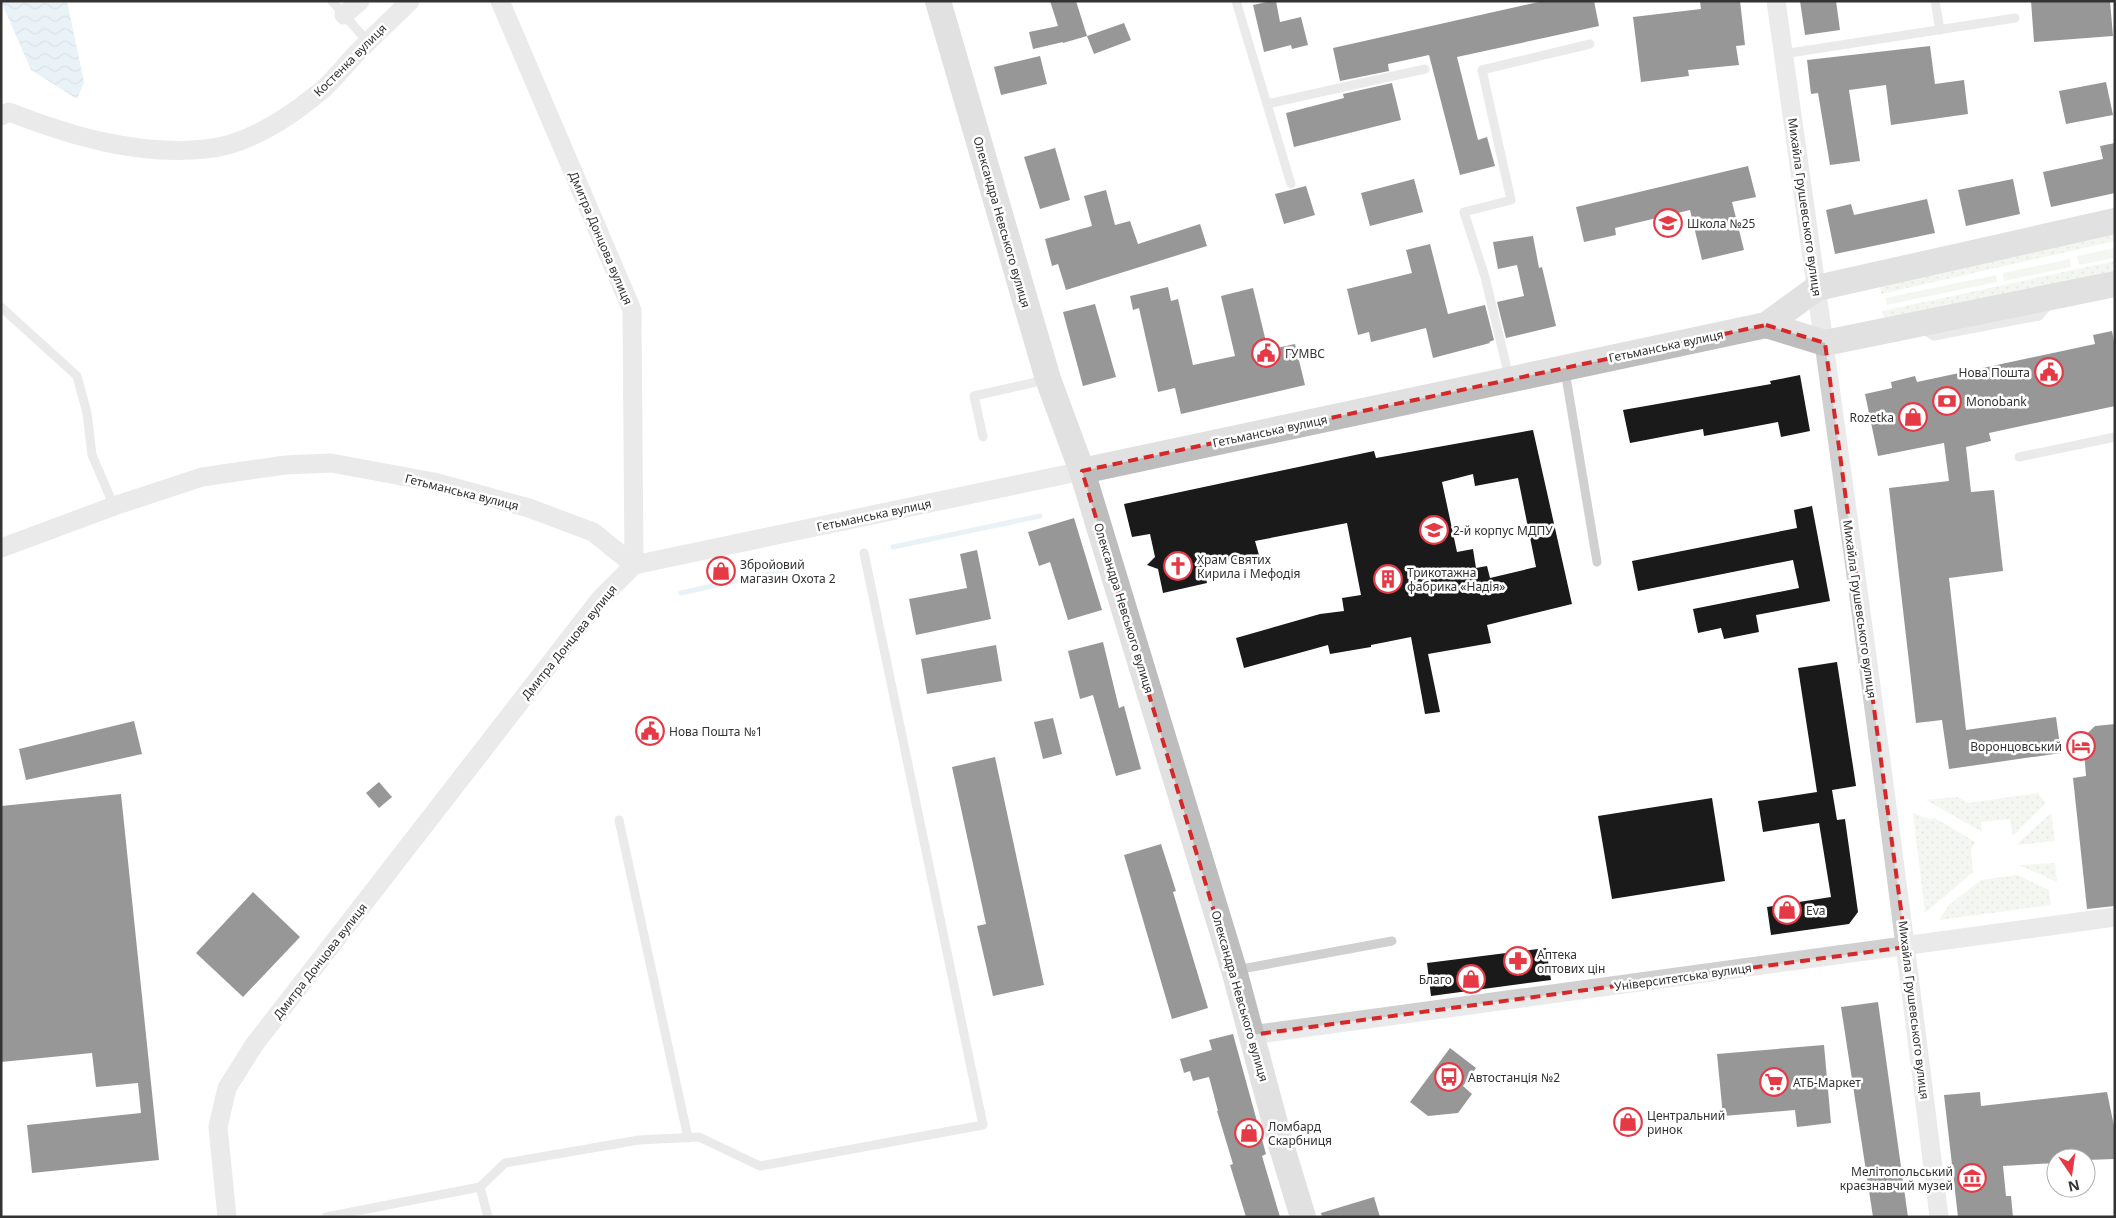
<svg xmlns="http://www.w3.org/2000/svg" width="2116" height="1218" font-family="'Noto Sans',sans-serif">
	<defs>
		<pattern id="park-dots" width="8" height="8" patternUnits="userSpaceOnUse" patternTransform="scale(1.25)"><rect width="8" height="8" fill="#e6ecdf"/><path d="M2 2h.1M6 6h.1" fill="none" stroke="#c6cbc0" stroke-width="1.8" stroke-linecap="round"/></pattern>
		<pattern id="water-waves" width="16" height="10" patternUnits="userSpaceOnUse" patternTransform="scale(1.25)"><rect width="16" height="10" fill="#cfe2ee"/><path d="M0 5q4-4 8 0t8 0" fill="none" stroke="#b2c2cd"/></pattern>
	</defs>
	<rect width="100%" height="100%" fill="#fff"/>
	<g fill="#e6ecdf">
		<path d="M2115,248V258L2079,265L2077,256Z"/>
		<path d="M2070,259L2071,267L2004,281L2003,273Z"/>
		<path d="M1996,275L1997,282L1887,305L1885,298Z"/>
	</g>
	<g fill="url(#park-dots)">
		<path d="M2115,232V241L1881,294L1880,285Z"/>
		<path d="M2115,261V271L1885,320L1882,311Z"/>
		<path d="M2038,793L2046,803L2013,836L2010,819L1981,822L1982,832L1926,800L1957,797L1969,803Z"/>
		<path d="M1913,813L1929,819L1935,818L1975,842L1971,850L1973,872L1925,913Z"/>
		<path d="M2051,813L2055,841L2016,845Z"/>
		<path d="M2055,863L2057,882L2019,865Z"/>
		<path d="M2017,875L2049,890L2051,905L1939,920L1949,905L1981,880Z"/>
	</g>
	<path fill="url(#water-waves)" d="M1,1H67L84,82L77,99L31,70Z"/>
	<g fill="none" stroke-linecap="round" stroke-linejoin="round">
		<g stroke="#cfe2ee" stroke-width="5">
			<path d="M893,547L1040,516"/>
			<path d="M754,577L804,565"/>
			<path d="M681,593L735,581"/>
		</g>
	</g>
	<g fill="#1a1a1a" fill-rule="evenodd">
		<path d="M1050,1H1076L1087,36L1063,43V42L1033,49L1029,32L1058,26Z"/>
		<path d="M1271,1H1276L1280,22L1301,17L1308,45L1292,49L1291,45L1264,52L1253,5Z"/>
		<path d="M1543,1H1594L1599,26L1457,57L1478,140L1487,137L1495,166L1460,175L1429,55L1388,64L1389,71L1340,81L1333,48Z"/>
		<path d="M1700,1H1740L1745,45L1736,46L1739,65L1688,70L1689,76L1641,82L1633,17L1701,9Z"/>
		<path d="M1800,1H1836L1840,30L1805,35Z"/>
		<path d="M2031,1H2110L2113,36L2034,42Z"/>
		<path d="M1124,23L1131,40L1094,54L1087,36Z"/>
		<path d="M1930,46L1935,84L1964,80L1968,114L1891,125L1886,85L1849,90L1860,161L1830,165L1818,93L1811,94L1807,60Z"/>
		<path d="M1040,56L1047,84L1001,95L994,67Z"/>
		<path d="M2106,82L2113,115L2066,124L2059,91Z"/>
		<path d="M1392,83L1401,120L1294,147L1286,113L1344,98L1343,94Z"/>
		<path d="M2115,143V193L2051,207L2043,172L2103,159L2100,146Z"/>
		<path d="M1055,148L1070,200L1040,209L1024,157Z"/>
		<path d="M1748,166L1756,197L1732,202L1744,250L1702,260L1690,210L1615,228L1616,235L1584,242L1576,207Z"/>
		<path d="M1414,179L1423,212L1370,226L1361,193Z"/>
		<path d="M2013,179L2020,214L1966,226L1958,190Z"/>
		<path d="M1306,186L1315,215L1284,224L1275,194Z"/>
		<path d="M1106,190L1115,225L1130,221L1138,244L1200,224L1207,246L1066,290L1058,264L1052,266L1045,239L1092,226L1084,196Z"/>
		<path d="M1927,199L1935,233L1835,254L1826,210L1851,204L1854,215Z"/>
		<path d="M1533,236L1539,268L1542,267L1556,326L1506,338L1497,302L1524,296L1517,265L1498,269L1493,242Z"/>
		<path d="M1430,244L1448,314L1485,305L1494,340L1489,342L1490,343L1433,358L1426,328L1371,342L1369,332L1358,335L1347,289L1412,273L1406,250Z"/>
		<path d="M1168,287L1171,301L1178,299L1193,365L1235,356L1221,296L1253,288L1268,350L1295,344L1305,385L1181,414L1175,388L1158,392L1139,308L1133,310L1130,296Z"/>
		<path d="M1095,304L1116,377L1083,386L1063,312Z"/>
		<path d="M2112,331L2115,346V406L1989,433L1991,441L1966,447L1971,492L1994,490L2003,571L1949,578L1966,730L2056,717L2061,753L1949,769L1942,720L1916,723L1889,488L1949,481L1944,443L1878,456L1865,394L1892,388L1891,382L1915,376L1917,382L2095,344L2093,335Z"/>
		<path d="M1800,375L1810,431L1781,437L1778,422L1704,436L1703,429L1630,443L1623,410L1771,384L1770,381Z"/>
		<path d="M1533,430L1572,604L1487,625L1491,643L1428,654L1440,712L1425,714L1411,637L1371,645V647L1330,654L1328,645L1244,668L1236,638L1320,614L1344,611L1342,598L1361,595L1347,523L1255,541L1259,555L1203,566L1207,583L1163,593L1158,569L1147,565L1155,557L1150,534L1132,537L1124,504L1374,451L1376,458ZM1473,474L1475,486L1518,478L1536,567L1490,578L1487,566L1476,568L1473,549L1457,552L1442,482Z"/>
		<path d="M1812,506L1830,601L1756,615L1759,632L1724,639L1721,628L1698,633L1693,609L1799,588L1793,560L1638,591L1632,561L1797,528L1794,510Z"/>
		<path d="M1074,518L1102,610L1068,620L1050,562L1039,566L1028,532Z"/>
		<path d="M977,550L991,619L916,635L909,599L967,588L960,554Z"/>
		<path d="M1103,642L1119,708L1124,706L1141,769L1116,776L1093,695L1080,699L1068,651Z"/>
		<path d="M996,645L1002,681L927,694L921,659Z"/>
		<path d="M1837,662L1856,786L1832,790L1837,820L1845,819L1858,912L1849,924L1771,935L1767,907L1831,897L1819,823L1763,832L1758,801L1817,792L1798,668Z"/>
		<path d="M1053,718L1062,754L1043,759L1034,722Z"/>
		<path d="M134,721L142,754L26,780L19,749Z"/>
		<path d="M2115,724V906L2087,909L2073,778L2086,776L2084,750L2068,752L2095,726Z"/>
		<path d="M995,757L1044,985L993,996L977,926L986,924L952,767Z"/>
		<path d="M379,782L392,797L379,808L366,793Z"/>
		<path d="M121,794L159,1160L32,1173L27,1125L141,1113L138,1083L96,1087L92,1053L1,1062V806Z"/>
		<path d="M1712,798L1725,881L1612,899L1598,816Z"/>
		<path d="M1161,844L1176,891L1173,892L1208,1008L1172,1019L1124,855Z"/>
		<path d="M253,892L300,937L243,997L196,953Z"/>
		<path d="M1546,948L1551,980L1431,996L1427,963Z"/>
		<path d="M1878,1002L1908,1217H1873L1841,1007Z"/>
		<path d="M1233,1034L1266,1154L1262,1156L1280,1217H1246L1230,1165L1233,1164L1217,1111H1218L1209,1077L1193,1081L1190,1071L1184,1073L1180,1059L1212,1050L1209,1040Z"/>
		<path d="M1824,1045L1831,1123L1797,1127L1795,1110L1723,1116L1717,1054Z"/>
		<path d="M1450,1048L1476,1068L1463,1086L1472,1094L1458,1113L1428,1116L1410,1102Z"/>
		<path d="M1980,1092L1981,1106L2107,1092L2115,1131V1159L2086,1160V1158H2056V1163L2003,1166L2006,1196H2011L2013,1217H1958L1944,1095Z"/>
		<path d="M1374,1197L1380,1217H1322L1321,1213Z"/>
	</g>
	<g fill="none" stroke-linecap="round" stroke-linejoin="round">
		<g stroke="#d0d0d0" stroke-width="9">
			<path d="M332,1L368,42"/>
			<path d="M1236,1L1291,184"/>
			<path d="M1935,1L1940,30"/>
			<path d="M1783,54L2015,18"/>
			<path d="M1267,104L1425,69"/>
			<path d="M1,307L77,376L87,413L92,455L114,506"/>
			<path d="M1922,329L1934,336L2039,316L2049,304"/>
			<path d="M1565,371L1597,562"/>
			<path d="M1509,377L1485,277L1464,212L1511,200L1482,70L1590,44"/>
			<path d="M983,437L974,396L1045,380"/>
			<path d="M2019,457L2115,437"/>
			<path d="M619,820L688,1138"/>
			<path d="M1236,970L1392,941"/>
			<path d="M480,1187L488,1217"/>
			<path d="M326,1217L480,1187L505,1163L639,1140L699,1137L760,1166L983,1125L864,553"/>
		</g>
		<g stroke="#d0d0d0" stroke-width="19">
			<path d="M1776,1C1833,406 1890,811 1939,1217"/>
			<path d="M344,15L360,1"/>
			<path d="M1,116L9,112C71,136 137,156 205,149C245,146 285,120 316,95C330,85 341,70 353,57C371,38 391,20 410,1"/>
			<path d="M1,548L114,506L202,477L285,465L331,463L434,482L529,508L593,532L634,565L1082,471"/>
			<path d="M1251,1035L2115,917"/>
			<path d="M227,1217L218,1127L227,1088L254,1045L600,599L634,565L632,310L500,1"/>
		</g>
		<g stroke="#bdbdbd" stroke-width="26">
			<path d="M938,1L1048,379L1082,471L1234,970L1279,1138L1303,1217"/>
			<path d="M1766,325L1825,343L2115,284"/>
			<path d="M1082,471L1766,325L1817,288L2115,221"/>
		</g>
	</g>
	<path d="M0 0H2116V1218H0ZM1766,325L1825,343L1906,947L1251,1035L1082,471Z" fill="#fff" fill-opacity=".55" fill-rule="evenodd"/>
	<path fill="none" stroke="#d62828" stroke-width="4" stroke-dasharray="10 6" stroke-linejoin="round" d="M1766,325L1825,343L1906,947L1251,1035L1082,471Z"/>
	<defs>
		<symbol id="school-ring" viewBox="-11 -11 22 22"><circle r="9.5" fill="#fff" stroke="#e63946" stroke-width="1.5"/><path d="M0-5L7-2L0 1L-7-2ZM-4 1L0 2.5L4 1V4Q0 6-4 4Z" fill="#e63946"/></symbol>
		<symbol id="civic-ring" viewBox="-11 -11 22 22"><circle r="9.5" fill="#fff" stroke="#e63946" stroke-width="1.5"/><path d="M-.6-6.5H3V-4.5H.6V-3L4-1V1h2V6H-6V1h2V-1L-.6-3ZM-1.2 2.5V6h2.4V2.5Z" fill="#e63946"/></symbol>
		<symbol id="bank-ring" viewBox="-11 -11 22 22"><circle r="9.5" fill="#fff" stroke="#e63946" stroke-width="1.5"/><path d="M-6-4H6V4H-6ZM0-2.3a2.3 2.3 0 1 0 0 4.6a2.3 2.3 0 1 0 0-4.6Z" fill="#e63946"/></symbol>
		<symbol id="shop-ring" viewBox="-11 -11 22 22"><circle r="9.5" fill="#fff" stroke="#e63946" stroke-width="1.5"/><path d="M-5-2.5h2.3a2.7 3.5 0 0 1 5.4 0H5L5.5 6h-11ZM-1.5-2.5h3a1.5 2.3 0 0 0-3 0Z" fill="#e63946"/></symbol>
		<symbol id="university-ring" viewBox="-11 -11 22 22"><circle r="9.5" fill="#fff" stroke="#e63946" stroke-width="1.5"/><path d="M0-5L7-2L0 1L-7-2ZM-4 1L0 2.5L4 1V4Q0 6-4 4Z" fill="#e63946"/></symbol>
		<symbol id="church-ring" viewBox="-11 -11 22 22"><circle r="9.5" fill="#fff" stroke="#e63946" stroke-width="1.5"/><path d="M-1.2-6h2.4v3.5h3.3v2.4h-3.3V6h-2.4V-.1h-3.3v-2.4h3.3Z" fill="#e63946"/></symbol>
		<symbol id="building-ring" viewBox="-11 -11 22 22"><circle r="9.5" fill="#fff" stroke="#e63946" stroke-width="1.5"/><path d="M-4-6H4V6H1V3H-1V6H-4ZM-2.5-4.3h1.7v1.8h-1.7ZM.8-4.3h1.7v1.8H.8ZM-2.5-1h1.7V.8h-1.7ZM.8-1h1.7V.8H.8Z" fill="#e63946"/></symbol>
		<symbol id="hotel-ring" viewBox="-11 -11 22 22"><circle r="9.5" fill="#fff" stroke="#e63946" stroke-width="1.5"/><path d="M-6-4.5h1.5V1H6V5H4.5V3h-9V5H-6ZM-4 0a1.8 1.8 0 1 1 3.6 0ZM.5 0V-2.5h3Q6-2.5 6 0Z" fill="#e63946"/></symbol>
		<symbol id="pharmacy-ring" viewBox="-11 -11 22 22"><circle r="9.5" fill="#fff" stroke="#e63946" stroke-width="1.5"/><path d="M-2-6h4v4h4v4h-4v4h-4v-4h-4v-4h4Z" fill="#e63946"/></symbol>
		<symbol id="bus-ring" viewBox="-11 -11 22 22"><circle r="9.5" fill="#fff" stroke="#e63946" stroke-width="1.5"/><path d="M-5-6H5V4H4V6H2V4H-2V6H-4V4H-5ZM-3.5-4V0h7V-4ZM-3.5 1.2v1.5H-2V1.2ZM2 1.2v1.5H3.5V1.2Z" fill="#e63946"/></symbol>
		<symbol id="supermarket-ring" viewBox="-11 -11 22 22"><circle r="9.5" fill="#fff" stroke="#e63946" stroke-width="1.5"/><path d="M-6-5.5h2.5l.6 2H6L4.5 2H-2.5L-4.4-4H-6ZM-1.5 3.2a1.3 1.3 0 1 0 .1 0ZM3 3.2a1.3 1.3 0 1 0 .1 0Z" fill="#e63946"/></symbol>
		<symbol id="museum-ring" viewBox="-11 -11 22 22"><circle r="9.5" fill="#fff" stroke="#e63946" stroke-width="1.5"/><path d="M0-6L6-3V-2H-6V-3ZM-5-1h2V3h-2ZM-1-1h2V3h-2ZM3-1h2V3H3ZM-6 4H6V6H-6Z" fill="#e63946"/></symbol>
	</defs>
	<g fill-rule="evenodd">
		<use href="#school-ring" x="1652" y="207" width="32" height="32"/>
		<use href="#civic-ring" x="1250" y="337" width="32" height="32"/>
		<use href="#civic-ring" x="2033" y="356" width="32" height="32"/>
		<use href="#bank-ring" x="1931" y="385" width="32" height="32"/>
		<use href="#shop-ring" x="1897" y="401" width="32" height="32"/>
		<use href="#university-ring" x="1418" y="514" width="32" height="32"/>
		<use href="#church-ring" x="1162" y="550" width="32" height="32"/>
		<use href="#shop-ring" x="705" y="555" width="32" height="32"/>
		<use href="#building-ring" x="1372" y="563" width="32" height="32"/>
		<use href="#civic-ring" x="634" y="715" width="32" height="32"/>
		<use href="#hotel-ring" x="2065" y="730" width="32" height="32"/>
		<use href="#shop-ring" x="1771" y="894" width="32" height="32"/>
		<use href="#pharmacy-ring" x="1502" y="945" width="32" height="32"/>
		<use href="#shop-ring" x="1455" y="963" width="32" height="32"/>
		<use href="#bus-ring" x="1433" y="1061" width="32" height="32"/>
		<use href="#supermarket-ring" x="1758" y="1066" width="32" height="32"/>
		<use href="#shop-ring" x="1612" y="1106" width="32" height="32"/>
		<use href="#shop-ring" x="1233" y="1117" width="32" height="32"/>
		<use href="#museum-ring" x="1956" y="1162" width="32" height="32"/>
	</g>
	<g text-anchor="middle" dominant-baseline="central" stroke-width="5" stroke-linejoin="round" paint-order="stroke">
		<g font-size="12" fill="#333" stroke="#fff">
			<text transform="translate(350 60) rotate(-45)">Костенка вулиця</text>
			<text transform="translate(1805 207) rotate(82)">Михайла Грушевського вулиця</text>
			<text transform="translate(1002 222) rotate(74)">Олександра Невського вулиця</text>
			<text transform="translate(601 238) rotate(67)">Дмитра Донцова вулиця</text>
			<text transform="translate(1666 346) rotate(-12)">Гетьманська вулиця</text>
			<text transform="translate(1270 431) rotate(-12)">Гетьманська вулиця</text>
			<text transform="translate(462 492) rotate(14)">Гетьманська вулиця</text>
			<text transform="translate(874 515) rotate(-12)">Гетьманська вулиця</text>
			<text transform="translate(1124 608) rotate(73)">Олександра Невського вулиця</text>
			<text transform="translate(1860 609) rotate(82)">Михайла Грушевського вулиця</text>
			<text transform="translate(569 642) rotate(-51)">Дмитра Донцова вулиця</text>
			<text transform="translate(320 961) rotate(-52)">Дмитра Донцова вулиця</text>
			<text transform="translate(1683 977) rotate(-8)">Університетська вулиця</text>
			<text transform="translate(1240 996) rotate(74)">Олександра Невського вулиця</text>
			<text transform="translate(1914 1010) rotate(83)">Михайла Грушевського вулиця</text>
		</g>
		<g font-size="12" fill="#333" stroke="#fff" text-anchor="start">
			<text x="1687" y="223">Школа №25</text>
			<text x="1285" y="353">ГУМВС</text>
			<text x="2030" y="372" text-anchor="end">Нова Пошта</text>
			<text x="1966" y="401">Monobank</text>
			<text x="1894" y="417" text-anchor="end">Rozetka</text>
			<text x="1453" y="530">2-й корпус МДПУ</text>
			<text x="1197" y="559">Храм Святих<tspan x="1197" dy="14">Кирила і Мефодія</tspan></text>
			<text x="740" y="564">Збройовий<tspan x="740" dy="14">магазин Охота 2</tspan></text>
			<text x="1407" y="572">Трикотажна<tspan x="1407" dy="14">фабрика «Надія»</tspan></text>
			<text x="669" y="731">Нова Пошта №1</text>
			<text x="2062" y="746" text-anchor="end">Воронцовський</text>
			<text x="1806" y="910">Eva</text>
			<text x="1537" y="954">Аптека<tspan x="1537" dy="14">оптових цін</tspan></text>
			<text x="1452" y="979" text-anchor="end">Благо</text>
			<text x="1468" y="1077">Автостанція №2</text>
			<text x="1793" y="1082">АТБ-Маркет</text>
			<text x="1647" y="1115">Центральний<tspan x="1647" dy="14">ринок</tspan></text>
			<text x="1268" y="1126">Ломбард<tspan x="1268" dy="14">Скарбниця</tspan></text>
			<text x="1953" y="1171" text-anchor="end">Мелітопольський<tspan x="1953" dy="14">краєзнавчий музей</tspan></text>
		</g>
	</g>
	<rect width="2116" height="1218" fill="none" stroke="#333333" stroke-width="5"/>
	<g transform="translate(2071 1173) rotate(167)"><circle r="24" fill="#ffffff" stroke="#adadad"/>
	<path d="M0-4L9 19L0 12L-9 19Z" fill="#e63946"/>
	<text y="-8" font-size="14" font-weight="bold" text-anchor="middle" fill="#333333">N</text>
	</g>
</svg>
